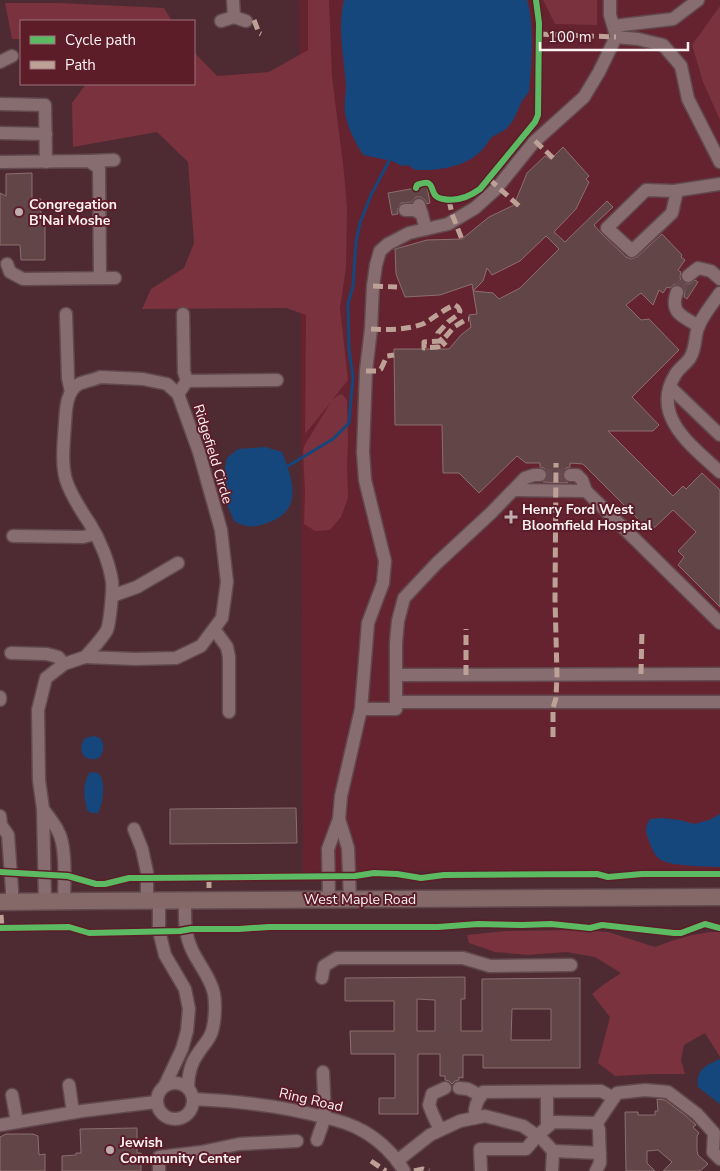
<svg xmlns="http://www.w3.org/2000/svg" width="720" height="1171" font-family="'Nunito Sans',sans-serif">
	<rect width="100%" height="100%" fill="#4e2b32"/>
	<path fill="#65232f" d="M299,0H720V870L303,872Z"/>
	<g fill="#79323e">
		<path d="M308,0H329L332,77L344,172L347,208L346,268L340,308L348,380L332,400L337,396L342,394L347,400L348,444L347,465L348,498L341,517L330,530L315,531L304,524L305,491L303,453L304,446L331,402L305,434L306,315L286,308L142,309L151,289L184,268L194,243L188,162L157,132L73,147L72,103L86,84H194V52L217,76L269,72L308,50Z"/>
		<path d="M543,0H597V25L555,24Z"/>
		<path d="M5,3H59L164,8L172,21H21V39H12Z"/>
		<path d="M720,6V120L703,82L692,45Z"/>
		<path d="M577,930L608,932L655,947L671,941L692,935L710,932H720V1057L705,1033L684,1045L681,1060L685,1074H654L615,1076L598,1063L610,1017L592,994L603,985L621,973L595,957L566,952L528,955L495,952L469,943L467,935L505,931Z"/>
	</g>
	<g fill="#16477c">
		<path d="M344,0H527C534,22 532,57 530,80C529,84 530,88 529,92C527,95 524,98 522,101C518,110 514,121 507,128C503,132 496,134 491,138C487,143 484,149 479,153C466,165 443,170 426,170C419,170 413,171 409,165L402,166L392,161L363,155C355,141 347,128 345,112C344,103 346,94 346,85C344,57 337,28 344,0Z"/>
		<path d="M265,447L282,452C293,480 304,511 267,523C253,528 247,528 234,521L227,504L223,478L227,458L238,449Z"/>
		<path d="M94,736L100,738C105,745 104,750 100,757C99,758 94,760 92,759C80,759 79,746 85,738Z"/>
		<path d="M90,772L98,773C100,775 102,777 102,780C105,790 102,805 98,813H91L87,810C84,797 82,784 90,772Z"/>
		<path d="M720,814V867C708,867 671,866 661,860C654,856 652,848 649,841C645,831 645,828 650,819L662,818L680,820L694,824L709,820Z"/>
		<path d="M720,1059V1104L698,1087C696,1069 705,1066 720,1059Z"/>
	</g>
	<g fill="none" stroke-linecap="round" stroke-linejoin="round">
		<path stroke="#16477c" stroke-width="3" d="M288,466L333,439L349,423L353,377L349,349L348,303L353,286L356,242L360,223L371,195L389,161"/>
	</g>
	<g fill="#624647" stroke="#8c6e6e" fill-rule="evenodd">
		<path d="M563,147L589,176L586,179L589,182L576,209L554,232L565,242L607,201L613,207L594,225L602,234L626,257L631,259L637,257L662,234L682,255L681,257L685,260L678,270L681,272L680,277L681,281L685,283L689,284L695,280L698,282L687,299L684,297L685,290L683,287L680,284H675L670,288L667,287L663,293L659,290L653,305L641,293L626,305L641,320L649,319L679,350L632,397L659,425L653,431H608L673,496L683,486L686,489L702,473L720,490V607L678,565L684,557L678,551L696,532L673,510L654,528H647L583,464L570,463V467L566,468L563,471L562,475L563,479L568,483L543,482L547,479L548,475L544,468L540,467V463H526L517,456L479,493L459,473H443L442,425H395L394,349H449L461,335L471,327L469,315L477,314L472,284L440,295L405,297L396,274L395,249L427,240L462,239L489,217L514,205L527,173L545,156L551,159ZM546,236L559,249L520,288L499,299L493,293L473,291L483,281L487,268L492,275L520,261Z"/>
		<path d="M32,173V198L41,199V219H45V260H21L20,245H0V193L6,196V174Z"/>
		<path d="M427,186L430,203L427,204L425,200L421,197H416L412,202L401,203L397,210L398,214L392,215L388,193Z"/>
		<path d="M296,808L297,843L170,844V809Z"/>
		<path d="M465,977V999H461V1031H482V979L580,978V1068H483V1055H463V1078L459,1077V1080L455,1081L452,1084L449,1081L445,1080V1076H440V1054H418V1114H379V1098H395V1054H351L350,1031H394V1001H345V978ZM417,999L435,1000V1031H417ZM512,1009H551V1040H511Z"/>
		<path d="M657,1099L665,1100L686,1116L696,1125L693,1127L699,1133L697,1136V1150L698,1155L708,1164L700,1171H663L672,1162L658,1150L647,1151V1163L655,1171H626L625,1112H638V1115H655V1111H658Z"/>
		<path d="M137,1128V1153H141V1171H62V1156L76,1155V1153H81L80,1129Z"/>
		<path d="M6,1134H33L38,1136L39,1155L45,1154V1171H0V1137Z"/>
	</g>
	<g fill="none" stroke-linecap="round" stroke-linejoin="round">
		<g stroke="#68494f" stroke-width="12" stroke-dasharray="12 6" stroke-linecap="butt">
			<path d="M677,292L688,276"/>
			<path d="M540,475H570"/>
		</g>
		<defs>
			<g id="minor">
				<path d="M233,0L234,17L246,21"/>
				<path d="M610,0V15L615,32"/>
				<path d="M221,21L234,17"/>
				<path d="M614,26L673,19L698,0"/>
				<path d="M0,62L12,56"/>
				<path d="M0,104L45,105L46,162"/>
				<path d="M0,133L46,134"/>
				<path d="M89,161L114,160"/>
				<path d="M0,162L89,161L99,168L100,278"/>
				<path d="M677,191L672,213L632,251L607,228L646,190L674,191L720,184"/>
				<path d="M419,205L426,229"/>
				<path d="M405,210H414L422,214"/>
				<path d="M7,264L10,272L23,279L115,278"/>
				<path d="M688,276L698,268L711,271L720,279"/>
				<path d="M677,292C669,313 683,317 699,326"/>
				<path d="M720,293C713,303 704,314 699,325C694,335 697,346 690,358C686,364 679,368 675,375C650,416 693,447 720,472"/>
				<path d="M66,314L68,378L71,392"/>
				<path d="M183,314L184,372L187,381"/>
				<path d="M100,377L143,379L167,384L178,394L199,452L221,530L227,582L222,618L201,646L176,658L135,659L85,657C91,651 103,637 107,630C110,622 113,590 112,581C109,562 100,540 90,524C81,510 71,496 66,480C61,462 64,441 65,423C66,410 66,391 79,384C85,381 94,380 100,377Z"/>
				<path d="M670,387L720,435"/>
				<path d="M178,394L187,381L277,380"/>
				<path d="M570,475H577L582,480L586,491L720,623"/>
				<path d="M514,490L586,491"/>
				<path d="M13,536L83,537L95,534"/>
				<path d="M112,596L137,587L178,563"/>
				<path d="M214,629L227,647L229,657V712"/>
				<path d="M11,653L47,654L58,657L64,664"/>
				<path d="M396,675L720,674"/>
				<path d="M0,700V697"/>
				<path d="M396,702H720"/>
				<path d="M361,709H396V643L398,621L404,598L437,563L491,513L525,478L534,475H540"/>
				<path d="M43,809C48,816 54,823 58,831C67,847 64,883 64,901"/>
				<path d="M0,816L1,825L8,835L12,890V902"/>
				<path d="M134,829L142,849L147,872V900"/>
				<path d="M329,899L328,849L339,819"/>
				<path d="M350,899L348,848L339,819L341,796L361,709L368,623L383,583L385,561L365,480L363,452L366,371L371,329L373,286L376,265L380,251L388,244L409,233L448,224L475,208L496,189L534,142L584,97L599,72L616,37L638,39L663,45L681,66L688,99L720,162"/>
				<path d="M159,901V931L165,955L185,989L189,1009L187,1031L182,1049L165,1085"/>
				<path d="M185,901C185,919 184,933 192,950C199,965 211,978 214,994C216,1005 215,1027 210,1036C207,1042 202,1047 199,1052C191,1062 188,1076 188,1088"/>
				<path d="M45,902L43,809L39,780L38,710L46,678L64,664L85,657"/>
				<path d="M322,978L324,966L337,958H463L490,966L571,965"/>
				<circle cx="175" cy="1101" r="18"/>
				<path d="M69,1085L73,1112"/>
				<path d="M459,1088L468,1089L481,1096"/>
				<path d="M547,1092V1126"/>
				<path d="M12,1095L17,1122"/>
				<path d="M193,1099C237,1101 281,1106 323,1117C337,1120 351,1124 363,1131C379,1140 395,1155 404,1171"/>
				<path d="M475,1118C474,1107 477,1101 483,1092L601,1091L614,1098"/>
				<path d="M0,1125L82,1111L156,1102"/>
				<path d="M440,1130L433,1115L429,1105L432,1094L445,1088"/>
				<path d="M317,1140L325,1117L323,1072"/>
				<path d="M553,1151L600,1153"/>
				<path d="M397,1161L430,1135L460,1121L485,1116L523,1126L543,1140L553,1151L552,1171"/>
				<path d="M159,1171V1157L201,1152L239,1144L297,1141"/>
				<path d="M481,1171L480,1149H526L537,1136L553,1122L597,1123"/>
				<path d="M596,1171L600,1163L599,1130L597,1123L617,1093L645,1090L668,1092L697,1114L714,1133L713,1152L720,1159"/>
			</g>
			<path id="major" d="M0,902L86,901L720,897"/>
		</defs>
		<use href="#minor" stroke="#61494e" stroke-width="15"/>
		<use href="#major" stroke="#61494e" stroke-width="19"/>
		<use href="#minor" stroke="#876c70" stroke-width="12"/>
		<use href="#major" stroke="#846968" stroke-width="16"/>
		<g stroke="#bda197" stroke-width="5" stroke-dasharray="10 5" stroke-linecap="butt">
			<path d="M254,20L259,33L261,34"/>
			<path d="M539,34L616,37"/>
			<path d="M535,141L553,158"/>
			<path d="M489,179L519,206"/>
			<path d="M449,200L452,214L463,242"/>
			<path d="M373,286L397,287"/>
			<path d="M371,329C388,330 409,330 425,323C435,317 444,309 455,305L458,307L460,311L459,314L448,322L438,333V337L448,348"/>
			<path d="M438,349V347L424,348V342L442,341L454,327L467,319H469"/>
			<path d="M366,371H376L381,369L387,356L394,355"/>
			<path d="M641,674L642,629"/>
			<path d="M466,675V629"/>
			<path d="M553,737V708L556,698L557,675L555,599L556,463"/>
			<path d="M209,878V889"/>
			<path d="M1,915L2,928"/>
			<path d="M371,1161L386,1171"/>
			<path d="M414,1171L423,1169L429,1171"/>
		</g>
		<defs>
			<g id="cycleway">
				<path d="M416,188L417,185C420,184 424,182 428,183C433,185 432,193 436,196C439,199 440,198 443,199C457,202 469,197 480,189L535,122L538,115L539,23L536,0"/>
				<path d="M0,872L68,876L96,884H105L129,878H147L355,876L374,873L397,874L421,878L444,875L597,874L608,877L642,874H720"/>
				<path d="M0,928L69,927L89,933L180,931L191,929H239L269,927H438L478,924L522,925L551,924L590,928L602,925L674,933H681L705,924L720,928"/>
			</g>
		</defs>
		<use href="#cycleway" stroke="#5c1d29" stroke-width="9"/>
		<use href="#cycleway" stroke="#5cba63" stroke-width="6"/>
	</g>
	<g fill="#beacaf" stroke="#5c1d29" stroke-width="2">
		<circle cx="19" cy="212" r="5"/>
		<path d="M508.5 509.5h5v5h5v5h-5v5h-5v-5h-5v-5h5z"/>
		<circle cx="110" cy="1150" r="5"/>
	</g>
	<g text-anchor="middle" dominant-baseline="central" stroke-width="4" stroke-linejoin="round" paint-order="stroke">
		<g font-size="14" font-weight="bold" fill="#fbf2f3" stroke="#5c1d29" text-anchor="start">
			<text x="29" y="204">Congregation<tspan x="29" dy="16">B'Nai Moshe</tspan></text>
			<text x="522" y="509">Henry Ford West<tspan x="522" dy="16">Bloomfield Hospital</tspan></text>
			<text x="120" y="1142">Jewish<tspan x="120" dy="16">Community Center</tspan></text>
		</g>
		<g font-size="14" fill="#fbf2f3" stroke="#5c1d29">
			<text transform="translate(213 454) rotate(73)">Ridgefield Circle</text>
			<text x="360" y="899">West Maple Road</text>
			<text transform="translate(311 1100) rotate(13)">Ring Road</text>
		</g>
	</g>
	<rect x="20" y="20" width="175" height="65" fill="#5c1d29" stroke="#9c727a"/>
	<rect x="30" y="36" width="25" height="8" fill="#5cba63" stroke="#9c727a"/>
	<text x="65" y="45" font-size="15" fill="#fbf2f3">Cycle path</text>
	<rect x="30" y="61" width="25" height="8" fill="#bda197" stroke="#9c727a"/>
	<text x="65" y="70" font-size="15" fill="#fbf2f3">Path</text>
	<path d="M540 42v8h148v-8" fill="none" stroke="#fbf2f3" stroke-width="2.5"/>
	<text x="548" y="42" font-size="15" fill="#fbf2f3" stroke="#5c1d29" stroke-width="4" paint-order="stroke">100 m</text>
</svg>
